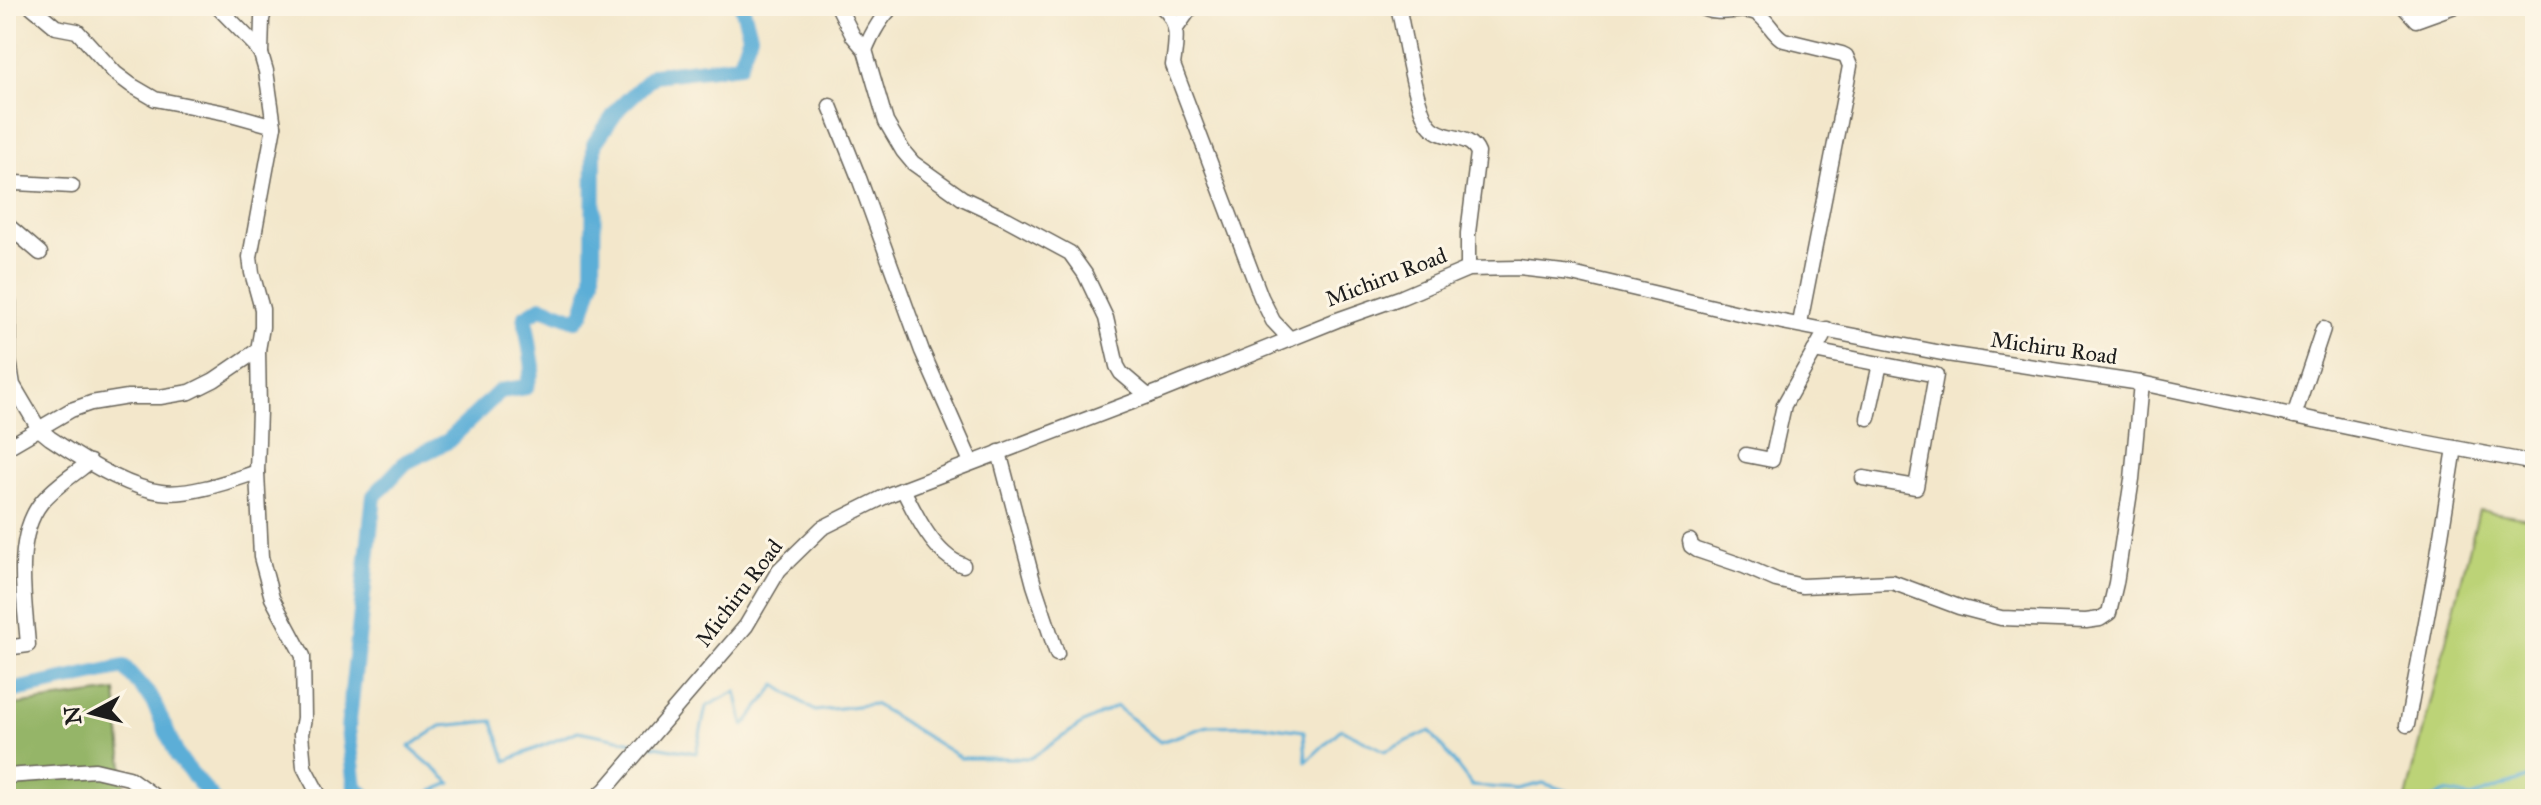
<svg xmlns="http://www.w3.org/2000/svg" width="2541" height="805" font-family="'IM FELL Great Primer',serif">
	<rect width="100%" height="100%" fill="#fcf5e5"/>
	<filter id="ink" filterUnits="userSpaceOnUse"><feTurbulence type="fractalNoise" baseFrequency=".0125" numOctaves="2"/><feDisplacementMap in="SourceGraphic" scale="16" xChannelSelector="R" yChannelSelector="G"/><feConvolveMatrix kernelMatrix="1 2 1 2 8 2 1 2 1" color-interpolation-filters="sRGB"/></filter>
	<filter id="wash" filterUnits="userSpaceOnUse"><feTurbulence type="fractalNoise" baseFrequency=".006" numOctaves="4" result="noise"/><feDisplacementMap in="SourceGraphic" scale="32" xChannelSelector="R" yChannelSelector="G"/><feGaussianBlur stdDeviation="1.8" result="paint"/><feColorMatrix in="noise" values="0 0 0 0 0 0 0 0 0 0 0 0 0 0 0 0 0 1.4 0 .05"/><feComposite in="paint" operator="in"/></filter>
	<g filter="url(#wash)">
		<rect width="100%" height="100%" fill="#f3e7cb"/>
		<path fill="#bcd377" stroke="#6c784a" stroke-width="2" d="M2479,510L2535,519V799H2406Z"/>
		<path fill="#95b568" stroke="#586842" stroke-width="2" d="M116,691L126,799H6V706Z"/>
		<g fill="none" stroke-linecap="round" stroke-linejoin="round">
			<g stroke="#5caed7" stroke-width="3">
				<path d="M649,745L696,753L706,707L736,691L744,726L776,685L815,711L874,704L961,758H1031L1080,725L1116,706L1160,742L1208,726L1259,725L1304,731L1306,762L1341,729L1385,751L1430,731L1472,786L1519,789L1543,783L1591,799"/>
				<path d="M414,799L451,783L409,747L441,726L493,721L506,761L578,731L638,743"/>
				<path d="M2357,799L2359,797L2362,799"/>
				<path d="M2432,799L2445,792L2472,797L2535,775"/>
			</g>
			<g stroke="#5caed7" stroke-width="16">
				<path d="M6,692L124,667L152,699L178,757L213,799"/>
				<path d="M369,799L355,787L348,729L374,496L406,462L448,441L500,391L526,387L533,367L525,317L542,307L576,320L583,312L593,279L594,144L619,108L654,75L739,65L750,35L742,6"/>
			</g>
		</g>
	</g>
	<g filter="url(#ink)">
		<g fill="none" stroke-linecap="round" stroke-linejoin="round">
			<defs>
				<g id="minor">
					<path d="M31,6L56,27L77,31L115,73L131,85L155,99L231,114L274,126"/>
					<path d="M217,6L255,45L261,54L266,71L274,126L250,257L252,273L262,309V327L258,350L259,410L257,472L261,557L272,598L303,656L304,718L301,734L304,767L321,799"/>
					<path d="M838,6L853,36L865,50L886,122L903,151L913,163L962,198L1007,219L1070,253L1085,274L1106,318L1117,366L1121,373L1148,396"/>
					<path d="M1161,6C1181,22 1176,42 1173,65L1261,297L1273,321L1290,339"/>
					<path d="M1398,6C1404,31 1415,111 1431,127C1444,141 1470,133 1478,153L1468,233V269"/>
					<path d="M1698,6C1721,19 1739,5 1756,13C1768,19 1772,34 1784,40L1842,54L1846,56L1850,66L1800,323"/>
					<path d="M2405,8L2416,20L2455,6"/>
					<path d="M1177,27L1192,6"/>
					<path d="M865,50C872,33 880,18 893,6"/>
					<path d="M261,53L262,19L266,6"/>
					<path d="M830,106L859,178L922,351L971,462"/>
					<path d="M6,186L16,183L72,186"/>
					<path d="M6,224L40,253"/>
					<path d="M6,302H9V360L13,385L39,429L50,438C78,457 127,488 161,492C189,496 230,481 257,472"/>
					<path d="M1814,351L1880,364"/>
					<path d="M2294,416L2323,329"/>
					<path d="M6,448L71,410L91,403L128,397H160L190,392L214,380L258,350"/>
					<path d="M999,452L1034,585L1057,654"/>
					<path d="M1746,455L1772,460L1784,405L1827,329"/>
					<path d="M1863,478L1916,487L1936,375L1880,364L1868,418"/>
					<path d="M903,489C915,514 935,556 963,565"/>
					<path d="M1690,541L1691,546L1697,550L1744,566L1776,580L1802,586L1892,582L1959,607L2001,618L2086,621L2100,619L2109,613L2116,583L2132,479L2141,383"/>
					<path d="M6,648L28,645C25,602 13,539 41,503C54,487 74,474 90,462"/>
					<path d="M2407,725L2435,573L2455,448"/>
					<path d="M6,776L95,770L129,778L158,799"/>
					<path d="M594,799L605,790L746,626L779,570L822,528L888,495L1161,391L1337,320L1402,297L1468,269L1519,268L1572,274L1747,315L1947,354L2141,383L2385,435L2535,463"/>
				</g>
			</defs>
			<use href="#minor" stroke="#676359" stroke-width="17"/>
			<use href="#minor" stroke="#fff" stroke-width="14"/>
		</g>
	</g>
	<g text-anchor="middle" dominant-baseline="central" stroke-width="6" stroke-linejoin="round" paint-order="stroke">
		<g font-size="22" fill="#1c1c1c" stroke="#fcf5e5">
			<text transform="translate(1386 277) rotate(-21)">Michiru Road</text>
			<text transform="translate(2054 348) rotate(8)">Michiru Road</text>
			<text transform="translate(739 593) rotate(-53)">Michiru Road</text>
		</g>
	</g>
	<rect width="2541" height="805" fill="none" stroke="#fcf5e5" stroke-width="32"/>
	<g transform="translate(92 713) rotate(263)" stroke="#fcf5e5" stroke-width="6" paint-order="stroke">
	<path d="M0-6L14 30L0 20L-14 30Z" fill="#1c1c1c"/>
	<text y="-12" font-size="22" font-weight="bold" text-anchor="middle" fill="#1c1c1c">N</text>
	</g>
</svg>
